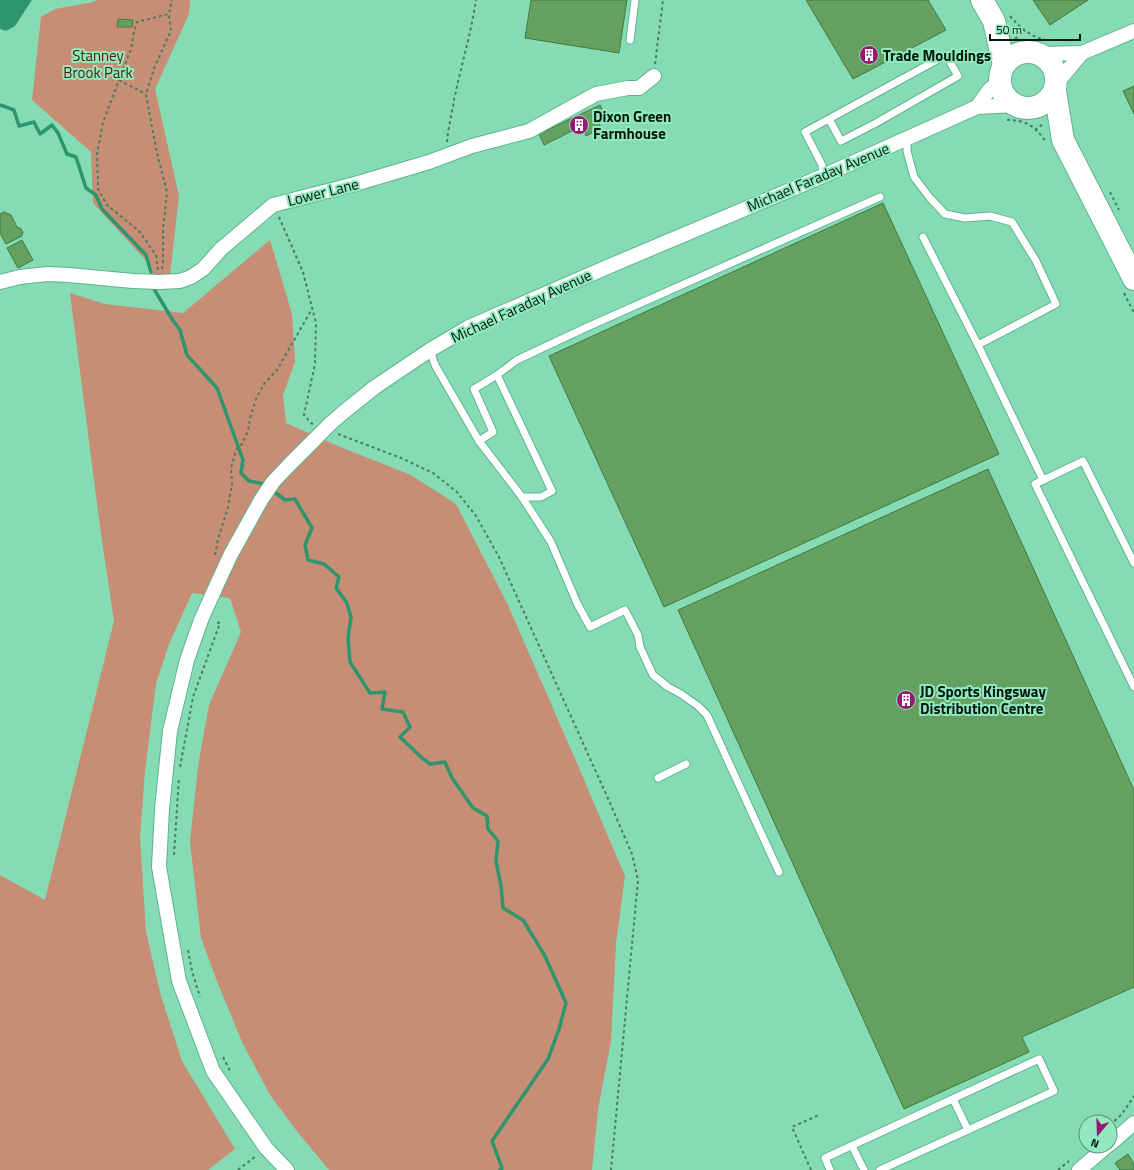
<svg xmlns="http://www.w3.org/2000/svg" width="1134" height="1170" font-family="'Titillium Web',sans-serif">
	<rect width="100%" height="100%" fill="#85dcb4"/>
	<g fill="#c88d75">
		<path d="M97,0H190L189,14L155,89L179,196L170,275L154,280L152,267L93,203L91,152L32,100L41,17L55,9L93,2Z"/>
		<path d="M270,240L292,314L295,362L283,395L286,423L338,446L411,475L456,504L507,603L576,761L625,876L616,943L611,1041L598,1110L592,1170H329L296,1130L270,1095L243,1044L218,984L201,938L190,842L198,766L209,705L241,632L230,598L192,593L169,644L156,684L145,771L140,837L146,932L161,996L182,1061L235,1149L208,1170H0V875L45,900L114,621L100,527L70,293L105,304L183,313Z"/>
	</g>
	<path fill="#2d966e" d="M0,0H32L15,26L6,31L0,29Z"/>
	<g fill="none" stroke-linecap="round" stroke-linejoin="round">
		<g stroke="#2d966e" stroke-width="3.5">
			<path d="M0,105L14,110L19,126L34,122L40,134L52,125L58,133L67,154L76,157L86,188L96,195L102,209L146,255L151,272"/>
			<path d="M154,289L172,319L180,330L187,355L217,388L243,460L241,473L249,481L265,484L267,486"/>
			<path d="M272,490L285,500L295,499L312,528L305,545L308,560L324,564L339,577L336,588L347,603L351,617L348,638L350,662L370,693L385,692L382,709L403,712L410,727L400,737L422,758L430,764L445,762L452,778L473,808L487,816L488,829L498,841L496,861L501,886L503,908L523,920L545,956L566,1003L559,1029L548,1059L492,1141L502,1168L500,1170"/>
		</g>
	</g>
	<g fill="#64a160" stroke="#437841">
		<path d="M531,0H627L619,53L525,38Z"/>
		<path d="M806,0H928L946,30L853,79Z"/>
		<path d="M1033,0H1088L1050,25Z"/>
		<path d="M118,19L133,20L132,27H117Z"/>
		<path d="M1134,86V114L1123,91Z"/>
		<path d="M600,105L607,119L599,123L601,128L586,136L582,126L544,145L539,134Z"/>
		<path d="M883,203L999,454L664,607L549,356Z"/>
		<path d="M4,212L11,215L17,227L20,228L23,232L22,236L6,244L0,233V214Z"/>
		<path d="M22,240L33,260L18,268L7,248Z"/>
		<path d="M988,469L1134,790V987L1022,1037L1029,1052L904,1109L678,610Z"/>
		<path d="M1128,1154L1134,1164V1170H1120L1115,1163Z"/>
	</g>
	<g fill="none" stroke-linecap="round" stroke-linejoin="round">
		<defs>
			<g id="lane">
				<path d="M630,40L635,0"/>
				<path d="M907,139V151L914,177L930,198L945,214L965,218L990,216L1012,222L1036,261L1056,304L978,345"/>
				<path d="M823,176L822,165L805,132L946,55L958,76L876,123L841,141L829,119"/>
				<path d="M923,237L978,345L1043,480"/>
				<path d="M430,350L435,365L479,441L522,497L551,542L577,603L590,627L625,610L638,635L640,647L653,675L668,687L681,694L698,706L707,715L779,872"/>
				<path d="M479,441L493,432L474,389L497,375"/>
				<path d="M522,497H541L552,491L497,375L517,360L585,328L880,197"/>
				<path d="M1134,563L1083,461L1035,484L1134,687"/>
				<path d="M658,778L686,764"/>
				<path d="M953,1099L968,1130"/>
				<path d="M852,1146L864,1170"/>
				<path d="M830,1170L825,1158L1039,1059L1054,1091L880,1170"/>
			</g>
			<g id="street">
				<path d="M1041,54L1082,53L1134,31"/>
				<path d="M1057,83L1082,53"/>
				<path d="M977,107L989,90L1000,81"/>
				<path d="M0,282L20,277L47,274L69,275L133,281L159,282L180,281L191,277L203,269L221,249L273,205L355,184L429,162L472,146L529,131L596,94L628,88H639L654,76"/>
				<path d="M1110,1144L1134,1123"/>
				<path d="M287,1170L266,1148L213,1071L179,981L159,867L162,809L170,731L187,660L201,620L218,582L231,554L261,500L273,482L290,464L331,423L345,411L375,387L430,350L469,327L612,265L823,176L977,107L1016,105"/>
				<path d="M1079,1170L1107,1146"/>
			</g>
			<g id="highway">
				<path d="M982,0L994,21L1004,65"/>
				<circle cx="1028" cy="80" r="28"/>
				<path d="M1055,91L1063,140L1134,279"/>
			</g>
		</defs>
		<use href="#lane" stroke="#5db38d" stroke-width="9"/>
		<use href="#street" stroke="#5db38d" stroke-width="16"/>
		<use href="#highway" stroke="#5db38d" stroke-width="24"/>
		<g stroke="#467f64" stroke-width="2" stroke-dasharray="3 3" stroke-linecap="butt">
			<path d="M1010,16C1020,28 1030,36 1045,40"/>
			<path d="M1015,39L1025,31"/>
			<path d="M655,64L663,0"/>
			<path d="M119,80L146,94"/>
			<path d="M1007,120C1026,120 1035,126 1046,142"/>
			<path d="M1035,130L1043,124"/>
			<path d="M447,142C448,128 452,114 454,100C461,66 471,34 476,0"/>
			<path d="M1110,192L1119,210"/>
			<path d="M279,217L303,272L316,323L315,364L304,415L311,423L313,424"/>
			<path d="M162,269L163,263V230L167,192L156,149L146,94L155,66L171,31L169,15"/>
			<path d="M158,270L156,255L139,231L107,205L98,189L97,154L103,122L131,49L134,32L137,22L169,14L172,0"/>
			<path d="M1124,293L1134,313"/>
			<path d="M338,434L401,458L433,473L457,492L476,516L499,557L606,794L632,854L638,880L611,1170"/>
			<path d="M215,555L218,539L228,507L232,484L231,468L236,450L242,444L248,431L250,418L256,399L264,384L277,370L312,309"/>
			<path d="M180,767L193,697L220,623L215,622"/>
			<path d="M174,855L179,777"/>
			<path d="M188,950L192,971L200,997"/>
			<path d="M223,1057L231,1073"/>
			<path d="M1110,1125L1122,1114L1134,1096"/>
			<path d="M238,1170L256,1156"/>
			<path d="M811,1170L792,1127L819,1115"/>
			<path d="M1058,1170L1069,1161"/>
		</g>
		<use href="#lane" stroke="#fff" stroke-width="7"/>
		<use href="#street" stroke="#fff" stroke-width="14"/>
		<use href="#highway" stroke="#fff" stroke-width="22"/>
	</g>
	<defs>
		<symbol id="building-disc" viewBox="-11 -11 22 22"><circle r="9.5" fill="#951872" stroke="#92e9c0"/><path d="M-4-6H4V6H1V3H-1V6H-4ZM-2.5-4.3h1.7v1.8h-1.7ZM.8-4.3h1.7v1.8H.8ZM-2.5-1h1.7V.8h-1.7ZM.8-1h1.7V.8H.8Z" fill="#fff"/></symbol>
	</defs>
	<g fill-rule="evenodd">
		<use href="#building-disc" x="858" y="44" width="22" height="22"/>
		<use href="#building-disc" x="568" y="114" width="22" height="22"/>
		<use href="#building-disc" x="895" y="689" width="22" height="22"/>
	</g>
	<g text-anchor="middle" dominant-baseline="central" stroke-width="4" stroke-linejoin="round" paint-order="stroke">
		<g font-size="15" fill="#501c02" stroke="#92e9c0">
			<text x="98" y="55">Stanney<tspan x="98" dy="17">Brook Park</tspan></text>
		</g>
		<g font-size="15" font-weight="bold" fill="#00180d" stroke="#92e9c0" text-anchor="start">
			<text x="883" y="55">Trade Mouldings</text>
			<text x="593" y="116">Dixon Green<tspan x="593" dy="17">Farmhouse</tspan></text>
			<text x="920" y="691">JD Sports Kingsway<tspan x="920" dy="17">Distribution Centre</tspan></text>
		</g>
		<g font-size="15" fill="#00180d" stroke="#92e9c0">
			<text transform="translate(818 177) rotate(-23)">Michael Faraday Avenue</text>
			<text transform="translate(323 192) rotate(-14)">Lower Lane</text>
			<text transform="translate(521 306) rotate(-25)">Michael Faraday Avenue</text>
		</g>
	</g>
	<g transform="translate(1098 1134) rotate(199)"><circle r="19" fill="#92e9c0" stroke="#589578"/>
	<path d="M0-3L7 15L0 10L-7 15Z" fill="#951872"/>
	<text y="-6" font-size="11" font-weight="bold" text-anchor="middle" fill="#00180d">N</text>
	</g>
	<path d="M990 34v6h90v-6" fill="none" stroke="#00180d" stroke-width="2"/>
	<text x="996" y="34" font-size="12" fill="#00180d" stroke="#92e9c0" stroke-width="3" paint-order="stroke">50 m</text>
</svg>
